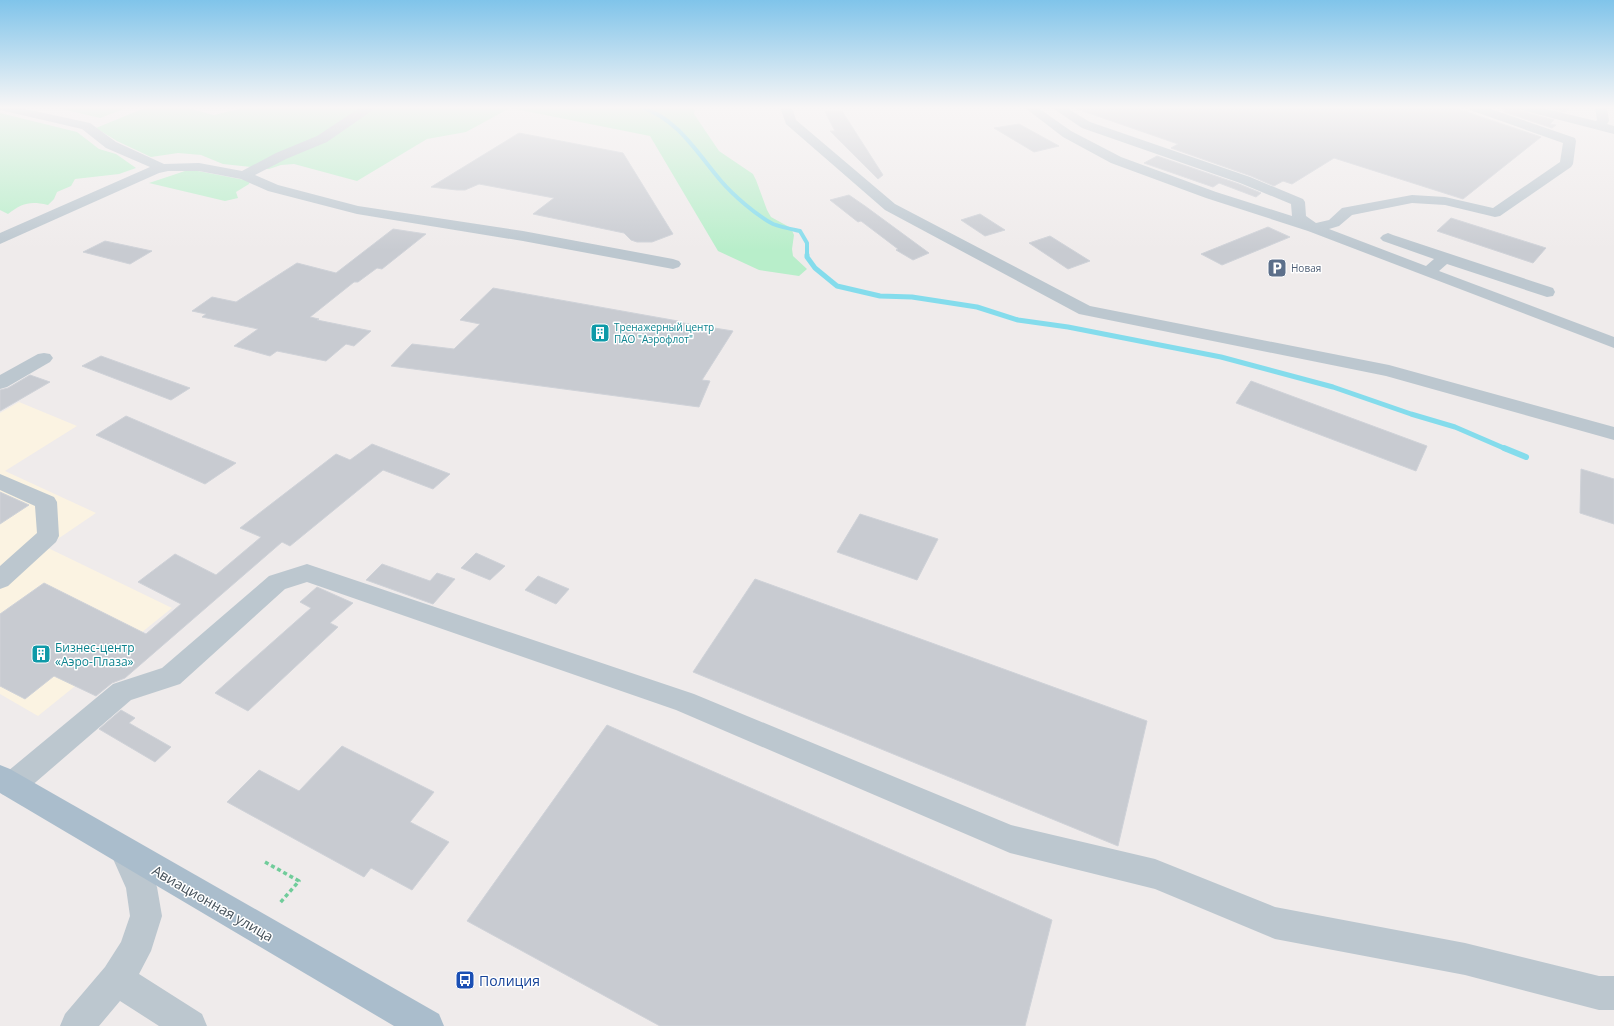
<svg xmlns="http://www.w3.org/2000/svg" width="1614" height="1026" font-family="'Open Sans',sans-serif">
	<rect width="100%" height="100%" fill="#efebeb"/>
	<path fill="#fbf3e2" d="M19,402L77,426L5,471L96,513L46,547L172,608L38,716L0,694V413Z"/>
	<g fill="#b8eeca">
		<path d="M53,107H130L100,118Z"/>
		<path d="M147,107H184L214,115L247,107H693L695,110L694,114L719,151L753,174L756,180L767,210L771,217L791,228L794,235L792,249L793,256L807,269L799,276L759,270L718,251L650,136L510,108L466,132L427,139L357,181L294,164L281,165L269,169L223,164L201,155L190,154L178,153L151,157L117,141L96,128Z"/>
		<path d="M0,113L77,132L99,149L116,154L136,168L119,174L75,179L71,186L57,192L54,199L48,205C29,201 23,203 8,214L0,210Z"/>
		<path d="M185,171H198L250,181L249,184L236,192L238,198L225,201L149,183Z"/>
	</g>
	<g fill="none" stroke-linecap="round" stroke-linejoin="round">
		<path stroke="#84dcec" stroke-width="4" d="M641,107C678,119 697,153 721,181C734,196 756,215 773,224C781,227 791,229 800,231L807,243V256"/>
		<path stroke="#84dcec" stroke-width="5" d="M807,255V257L815,268L837,286L880,296L912,297L977,307L1018,320L1068,327L1221,357L1333,387L1411,414L1455,427L1506,449"/>
		<path stroke="#84dcec" stroke-width="6" d="M1504,448L1526,457"/>
	</g>
	<g fill="#c8cbd1" stroke="#cfd2d8">
		<path d="M1077,107H1452L1541,137L1463,199L1334,158L1292,184L1283,181L1274,186L1251,176L1171,148L1178,144L1077,109Z"/>
		<path d="M1504,107H1518L1521,111L1554,120L1550,124L1556,125L1552,128L1504,112Z"/>
		<path d="M1543,107H1572L1565,112Z"/>
		<path d="M842,111L883,175L878,179L830,131H835L825,112Z"/>
		<path d="M1019,124L1059,146L1034,152L994,128Z"/>
		<path d="M519,133L623,153L673,234L652,242H637L631,240L624,233L533,214L554,198L479,184L465,190H457L431,187Z"/>
		<path d="M1157,156L1239,184L1261,193L1256,197L1219,183L1213,187L1144,163Z"/>
		<path d="M849,195L865,206L929,253L913,260L896,250L898,249L861,221L858,222L830,200Z"/>
		<path d="M980,214L1005,230L985,236L961,220Z"/>
		<path d="M1451,218L1546,248L1533,263L1437,231Z"/>
		<path d="M1268,227L1290,237L1222,265L1201,254Z"/>
		<path d="M393,229L426,234L382,269L377,268L358,282H354L310,317L319,319L317,320L371,331L354,346L346,344L326,361L277,351L270,356L234,346L258,329L202,317L206,314L192,311L212,297L236,302L297,263L336,273Z"/>
		<path d="M1050,236L1090,261L1068,269L1029,243Z"/>
		<path d="M105,241L152,251L130,264L83,252Z"/>
		<path d="M493,288L678,321L677,322L733,331L702,380L710,381L699,407L391,366L412,344L454,349L480,324L460,320Z"/>
		<path d="M101,356L190,388L171,400L82,366Z"/>
		<path d="M30,375L50,382L0,411V390L8,388Z"/>
		<path d="M1251,381L1427,446L1416,471L1236,403Z"/>
		<path d="M126,416L236,463L205,484L96,435Z"/>
		<path d="M372,444L450,474L433,489L383,470L290,546L282,542L125,678L112,683L96,696L54,676L25,699L0,686V614L44,583L146,634L181,604L138,582L175,554L216,575L261,537L240,528L336,454L350,460Z"/>
		<path d="M1581,469L1614,479V524L1580,513Z"/>
		<path d="M0,492L29,505L0,524Z"/>
		<path d="M860,514L938,539L917,580L837,552Z"/>
		<path d="M476,553L505,566L490,580L461,568Z"/>
		<path d="M382,564L430,581L437,573L455,579L433,604L366,580Z"/>
		<path d="M538,576L569,589L556,604L525,590Z"/>
		<path d="M755,579L1147,721L1118,846L693,672Z"/>
		<path d="M317,587L353,603L330,623L338,627L248,711L215,693L311,608L300,602Z"/>
		<path d="M121,710L135,718L129,723L171,747L155,762L99,729Z"/>
		<path d="M607,725L1052,920L1025,1026H660L467,921Z"/>
		<path d="M342,746L434,792L410,822L449,842L412,890L371,868L364,877L227,802L259,770L299,791Z"/>
	</g>
	<g fill="none" stroke-linecap="round" stroke-linejoin="round">
		<path stroke="#70cc9a" stroke-width="3.5" stroke-dasharray="4 3" stroke-linecap="butt" d="M265,862L299,881L280,903"/>
		<g fill="#bcc7cf" fill-rule="evenodd">
			<path d="M0,107H16L90,123L116,142L164,164L199,163L242,171L276,153L317,136L361,107H375L373,110L327,142L286,159L255,175L278,185L358,206L523,231L673,259L679,261L681,264L679,267L673,269L523,241L357,214L268,191L241,179L199,171H168L159,173L0,244V233L150,167L106,148L82,129L0,110Z"/>
			<path d="M780,107H792L796,120L895,204L1090,306L1389,365L1614,427V440L1386,376L1079,314L885,210L786,124Z"/>
			<path d="M1024,107H1037L1071,131L1121,157L1216,192L1292,216L1291,204L1240,183L1082,128L1051,107H1065L1090,122L1250,177L1303,199L1305,202L1306,216L1316,223L1329,220L1342,208L1412,195L1445,197L1493,208L1560,162L1563,143L1470,110L1468,107H1485L1575,138L1576,141L1573,164L1571,167L1500,216L1495,217L1445,205L1412,203L1352,215L1339,226L1329,229L1426,266L1434,259L1383,241L1380,238L1383,235L1388,233L1393,235L1553,288L1555,292L1553,296L1547,297L1447,264L1439,271L1614,337V348L1308,231L1206,198L1111,163L1063,137Z"/>
			<path d="M1519,107H1538L1596,121L1597,120L1595,107H1607L1609,121L1607,124L1614,126V134L1521,110Z"/>
			<path d="M44,353L50,354L53,358L50,362L7,387L0,389V375L38,354Z"/>
			<path d="M0,474L54,497L57,502L59,536L56,542L8,586L0,589V566L37,533L35,506L0,490Z"/>
			<path d="M307,564L694,694L1011,825L1155,859L1275,907L1465,943L1599,976H1614V1010H1599L1465,975L1275,939L1155,889L1010,853L676,710L307,582L285,589L180,684L131,700L22,794L12,798L2,794C0,788 0,782 2,776L113,684L162,668L269,576Z"/>
			<path d="M125,837L136,842L157,887L162,916L151,951L139,974L202,1014L207,1026H159L120,1001L99,1026H60L65,1014L105,967L121,942L130,916L126,888L110,852L114,842Z"/>
		</g>
		<path fill="#aabdcc" fill-rule="evenodd" d="M0,765L10,769L439,1014L444,1026H394L0,793Z"/>
	</g>
	<linearGradient id="sky" x2="0" y2="1"><stop stop-color="#80c4ea"/><stop offset="0.43" stop-color="#f8f6f6"/><stop offset="1" stop-color="#f8f6f6" stop-opacity="0"/></linearGradient>
	<rect width="1614" height="250" fill="url(#sky)"/>
	<defs>
		<symbol id="parking-square" viewBox="-11 -11 22 22"><rect x="-9" y="-9" width="18" height="18" rx="4" fill="#5c6f8a" stroke="#fff"/><path d="M-3.5-5.5H1a3.5 3.5 0 0 1 0 7H-1V5.5H-3.5ZM-1-3.4V-.6H.8a1.4 1.4 0 0 0 0-2.8Z" fill="#fff"/></symbol>
		<symbol id="building-square" viewBox="-11 -11 22 22"><rect x="-9" y="-9" width="18" height="18" rx="4" fill="#0f9aa8" stroke="#fff"/><path d="M-4-6H4V6H1V3H-1V6H-4ZM-2.5-4.3h1.7v1.8h-1.7ZM.8-4.3h1.7v1.8H.8ZM-2.5-1h1.7V.8h-1.7ZM.8-1h1.7V.8H.8Z" fill="#fff"/></symbol>
		<symbol id="bus-square" viewBox="-11 -11 22 22"><rect x="-9" y="-9" width="18" height="18" rx="4" fill="#1a4fb4" stroke="#fff"/><path d="M-5-6H5V4H4V6H2V4H-2V6H-4V4H-5ZM-3.5-4V0h7V-4ZM-3.5 1.2v1.5H-2V1.2ZM2 1.2v1.5H3.5V1.2Z" fill="#fff"/></symbol>
	</defs>
	<g fill-rule="evenodd">
		<use href="#parking-square" x="1266" y="257" width="22" height="22"/>
		<use href="#building-square" x="589" y="322" width="22" height="22"/>
		<use href="#building-square" x="30" y="643" width="22" height="22"/>
		<use href="#bus-square" x="454" y="969" width="22" height="22"/>
	</g>
	<g text-anchor="middle" dominant-baseline="central" stroke-width="3" stroke-linejoin="round" paint-order="stroke">
		<g font-size="10" fill="#4e5e75" stroke="#fff" text-anchor="start">
			<text x="1291" y="268">Новая</text>
		</g>
		<g font-size="10" fill="#0d838f" stroke="#fff" text-anchor="start">
			<text x="614" y="327">Тренажерный центр<tspan x="614" dy="12">ПАО "Аэрофлот"</tspan></text>
		</g>
		<g font-size="12" fill="#0d838f" stroke="#fff" text-anchor="start">
			<text x="55" y="647">Бизнес-центр<tspan x="55" dy="14">«Аэро-Плаза»</tspan></text>
		</g>
		<g font-size="14" fill="#445059" stroke="#fff">
			<text transform="translate(213 903) rotate(30)">Авиационная улица</text>
		</g>
		<g font-size="14" fill="#164399" stroke="#fff" text-anchor="start">
			<text x="479" y="980">Полиция</text>
		</g>
	</g>
</svg>
